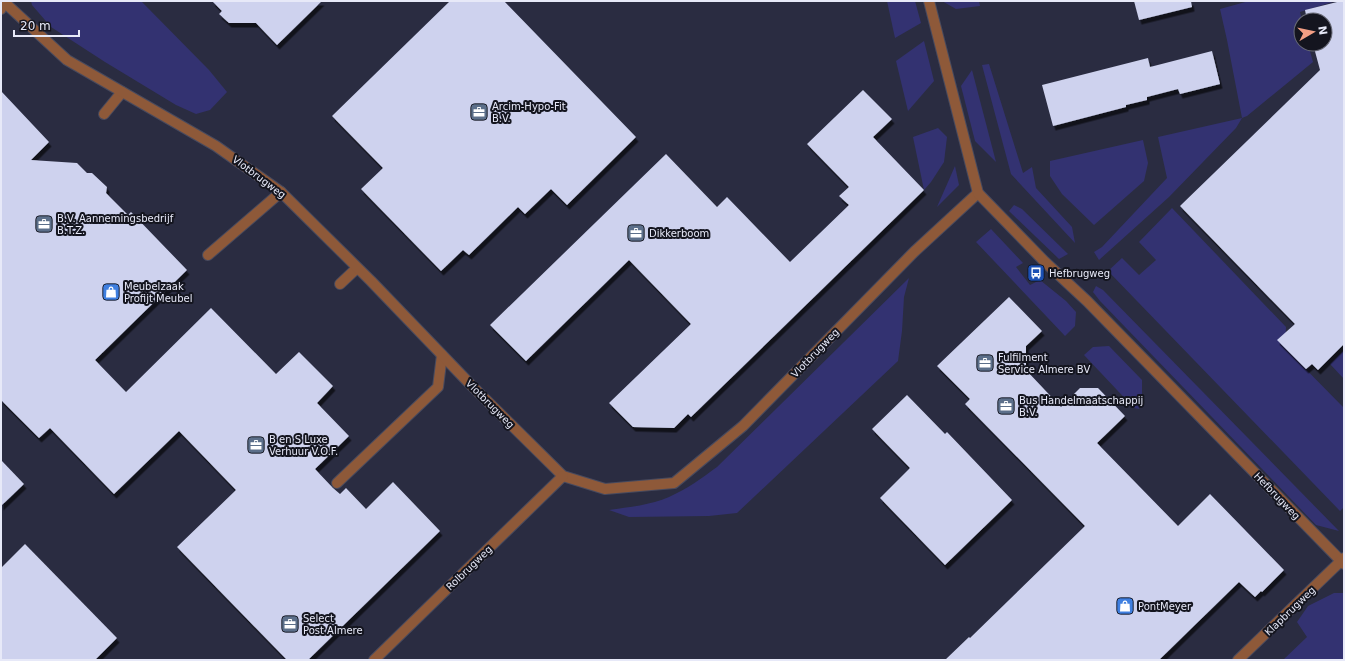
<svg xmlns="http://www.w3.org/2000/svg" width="1345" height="661" font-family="'DejaVu Sans',sans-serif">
	<defs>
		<filter id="shadow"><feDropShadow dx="2.5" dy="4.5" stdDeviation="0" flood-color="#0009"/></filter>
	</defs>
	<rect width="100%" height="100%" fill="#2a2c41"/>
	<g fill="#333271">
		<path d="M31,1H141L209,70L227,92L210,110L196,114L176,105L105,62L51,27L32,5Z"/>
		<path d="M887,1H915L921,23L895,38Z"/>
		<path d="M942,1H979L980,6L956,9Z"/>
		<path d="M1249,1H1336L1300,12L1302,20H1301V44H1308L1313,62L1247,116L1242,118L1236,128L1169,197L1099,260L1094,252L1102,247L1167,178L1158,137L1242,118L1227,40L1220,9Z"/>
		<path d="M924,41L934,81L908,111L896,61Z"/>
		<path d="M989,64L1023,173L1032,167L1036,188L1072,227L1075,243L1011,174L982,65Z"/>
		<path d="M972,70L996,162L975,141L961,86Z"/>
		<path d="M938,128L947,137L944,162L931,182L924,190L913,137Z"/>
		<path d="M1143,140L1148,163L1144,181L1094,225L1062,194L1050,176V161Z"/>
		<path d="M955,166L959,185L937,207Z"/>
		<path d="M1014,205L1022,209L1068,254L1059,259L1009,211Z"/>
		<path d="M1172,208L1286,327L1285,348L1344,408V507L1340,511L1108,271L1122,258L1139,275L1156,260L1139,242Z"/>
		<path d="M991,229L1023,263L1016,267L1030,285L1040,280L1066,301L1076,312L1075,326L1065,336L976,242Z"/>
		<path d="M909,278L904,297L902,331L898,361L737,513L709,516L629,517L609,510C629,507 651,505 669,497C687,489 702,478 717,467Z"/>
		<path d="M1096,286L1103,290L1339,531L1316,525L1100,301L1093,292Z"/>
		<path d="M1109,346L1142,380V402L1139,409L1134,408L1084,355L1093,347Z"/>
		<path d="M1344,350V379L1330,364Z"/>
		<path d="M1334,593H1344V660H1283L1307,637L1297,622L1308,606Z"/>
	</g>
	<g fill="#ced2ee" filter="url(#shadow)">
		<path d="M212,1H322L277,45L256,23H229L219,14L222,11Z"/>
		<path d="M450,1H504L636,137L567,205L551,189L525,214L518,207L469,255L463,250L441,271L361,189L383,168L332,116Z"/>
		<path d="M1134,1H1191L1192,7L1139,20Z"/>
		<path d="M1341,1H1344V344L1318,370L1312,364L1306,369L1277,340L1295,324L1180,206L1320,70L1313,44H1325V20H1307L1305,10Z"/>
		<path d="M1212,51L1220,84L1180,94L1178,89L1147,97V100L1126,105V107L1053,126L1042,85L1148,58L1150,67Z"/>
		<path d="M863,90L892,119L873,137L924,190L691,417L688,414L674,428L633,427L609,403L691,324L629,260L526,361L490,325L666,154L717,207L727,197L790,262L849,205L839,196L849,187L807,144Z"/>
		<path d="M1,91L49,142L31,160L77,163L87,173H92L107,187L106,193L128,215L131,212L187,270L95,360L126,392L211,308L276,374L299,352L333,386L317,403L349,436L315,469L333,488L340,494L346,488L366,509L393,482L440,531L308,660H287L177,547L236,490L179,431L114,494L50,428L39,438L1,400Z"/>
		<path d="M1009,297L1042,331L1026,346V370L1061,407L1080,388H1098L1125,416L1097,443L1178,526L1210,494L1284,570L1262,592L1261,591L1255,597L1239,582L1159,660H945L969,637L970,638L1085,526L965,404L970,399L937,366Z"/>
		<path d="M907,395L945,434L947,432L1012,500L945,565L880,498L910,468L872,429Z"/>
		<path d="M1,460L24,484L1,506Z"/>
		<path d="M25,544L117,638L95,660H1V568Z"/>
	</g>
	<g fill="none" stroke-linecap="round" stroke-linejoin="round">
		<defs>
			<g id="service">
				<path d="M1,9L2,1"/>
				<path d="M104,114L122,92"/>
				<path d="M208,255L281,192"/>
				<path d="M340,284L357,268"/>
				<path d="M337,483L438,387L442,355"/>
			</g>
			<g id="minor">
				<path d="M3,1L67,60L216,146L281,192L371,281L471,385L563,476L605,489L674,483L743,426L914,252L978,193"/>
				<path d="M929,1L978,193L1045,262L1087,301L1344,564"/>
				<path d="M374,660L563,476"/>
				<path d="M1238,660L1344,558"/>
			</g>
		</defs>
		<use href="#service" stroke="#484a5e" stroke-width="12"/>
		<use href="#minor" stroke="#484a5e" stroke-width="12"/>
		<use href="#service" stroke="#8e5939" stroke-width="10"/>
		<use href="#minor" stroke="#8e5939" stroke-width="10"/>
	</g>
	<defs>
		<symbol id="office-square" viewBox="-11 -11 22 22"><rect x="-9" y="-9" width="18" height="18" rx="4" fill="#5c6f8a" stroke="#14151f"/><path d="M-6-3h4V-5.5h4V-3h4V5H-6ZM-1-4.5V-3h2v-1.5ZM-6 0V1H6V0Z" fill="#fff"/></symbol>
		<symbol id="bus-square" viewBox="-11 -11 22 22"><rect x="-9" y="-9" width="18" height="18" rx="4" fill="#1a4fb4" stroke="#14151f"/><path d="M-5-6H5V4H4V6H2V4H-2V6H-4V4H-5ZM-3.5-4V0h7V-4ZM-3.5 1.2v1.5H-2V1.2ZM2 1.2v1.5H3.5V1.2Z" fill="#fff"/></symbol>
		<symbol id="shop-square" viewBox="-11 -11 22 22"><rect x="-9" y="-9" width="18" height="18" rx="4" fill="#3f7fe0" stroke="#14151f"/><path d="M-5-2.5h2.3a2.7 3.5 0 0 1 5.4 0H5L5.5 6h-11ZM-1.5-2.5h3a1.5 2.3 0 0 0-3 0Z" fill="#fff"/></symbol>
	</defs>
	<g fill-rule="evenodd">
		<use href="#office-square" x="469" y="102" width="20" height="20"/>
		<use href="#office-square" x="34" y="214" width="20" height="20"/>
		<use href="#office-square" x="626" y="223" width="20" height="20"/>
		<use href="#bus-square" x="1026" y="263" width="20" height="20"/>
		<use href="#shop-square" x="101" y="282" width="20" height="20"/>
		<use href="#office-square" x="975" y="353" width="20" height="20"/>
		<use href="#office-square" x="996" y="396" width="20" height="20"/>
		<use href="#office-square" x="246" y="435" width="20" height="20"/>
		<use href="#shop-square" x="1115" y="596" width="20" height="20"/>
		<use href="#office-square" x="280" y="614" width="20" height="20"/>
	</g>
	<g text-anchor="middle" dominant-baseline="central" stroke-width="4" stroke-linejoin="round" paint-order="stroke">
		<g font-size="10" fill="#e7e9f8" stroke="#14151f" text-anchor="start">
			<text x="492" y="106">Arcim-Hypo-Fit<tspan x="492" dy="12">B.V.</tspan></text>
			<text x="57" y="218">B.V. Aannemingsbedrijf<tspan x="57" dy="12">B.T.Z.</tspan></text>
			<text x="649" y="233">Dikkerboom</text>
			<text x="1049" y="273">Hefbrugweg</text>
			<text x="124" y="286">Meubelzaak<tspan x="124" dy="12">Profijt Meubel</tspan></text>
			<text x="998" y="357">Fulfilment<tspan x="998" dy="12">Service Almere BV</tspan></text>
			<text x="1019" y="400">Bus Handelmaatschappij<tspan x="1019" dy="12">B.V.</tspan></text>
			<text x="269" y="439">B en S Luxe<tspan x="269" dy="12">Verhuur V.O.F.</tspan></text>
			<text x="1138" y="606">PontMeyer</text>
			<text x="303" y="618">Select<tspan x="303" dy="12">Post Almere</tspan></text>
		</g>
		<g font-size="10" fill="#e7e9f8" stroke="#14151f">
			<text transform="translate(259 177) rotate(37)">Vlotbrugweg</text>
			<text transform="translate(815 353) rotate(-46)">Vlotbrugweg</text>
			<text transform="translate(490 404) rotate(45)">Vlotbrugweg</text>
			<text transform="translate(1277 496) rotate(46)">Hefbrugweg</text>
			<text transform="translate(469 568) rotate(-44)">Rolbrugweg</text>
			<text transform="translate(1290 611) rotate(-44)">Klapbrugweg</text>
		</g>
	</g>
	<rect width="1345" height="661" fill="none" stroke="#e7e9f8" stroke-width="4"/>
	<g transform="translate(1313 32) rotate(81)"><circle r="19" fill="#14151f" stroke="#686a76"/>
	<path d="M0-3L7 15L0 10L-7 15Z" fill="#f39f85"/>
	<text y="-6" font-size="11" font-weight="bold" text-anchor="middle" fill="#e7e9f8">N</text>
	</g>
	<path d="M14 30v6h65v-6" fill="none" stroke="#e7e9f8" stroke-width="2"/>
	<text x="20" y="30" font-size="12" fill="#e7e9f8" stroke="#14151f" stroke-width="3" paint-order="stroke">20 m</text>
</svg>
